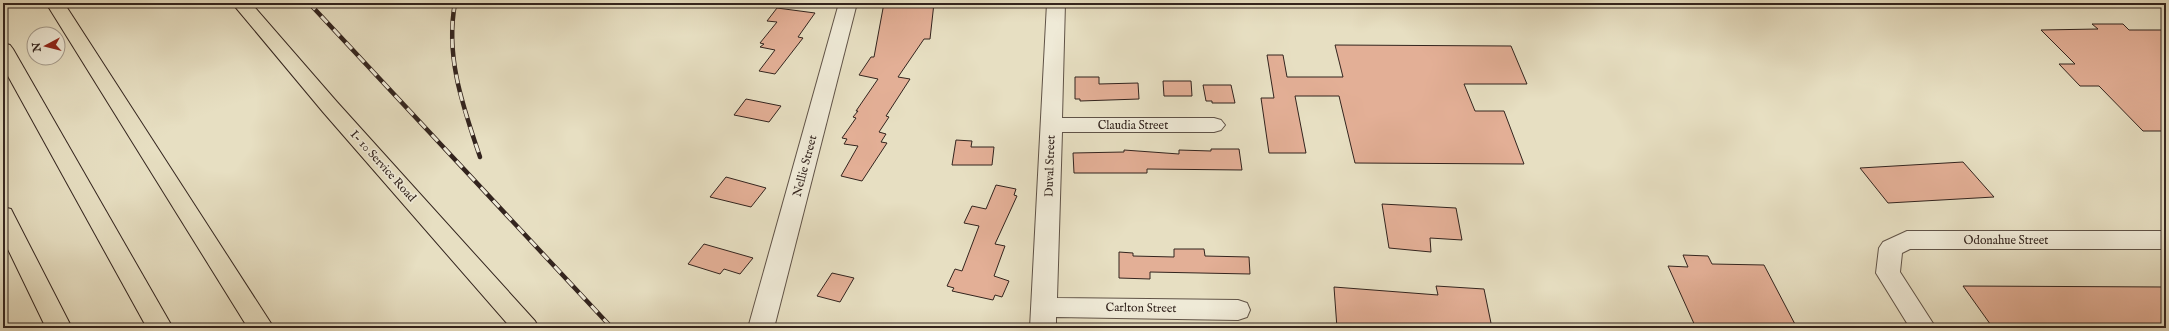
<svg xmlns="http://www.w3.org/2000/svg" width="2169" height="331" font-family="'IM FELL English',serif">
	<rect width="100%" height="100%" fill="#e7dfc2"/>
	<filter id="stains"><feTurbulence type="fractalNoise" baseFrequency=".005" numOctaves="4"/><feColorMatrix values="0 0 0 0 .2 0 0 0 0 .09 0 0 0 0 .02 0 0 0 .5 -.17"/></filter>
	<radialGradient id="worn" r=".72"><stop offset=".6" stop-color="#630" stop-opacity="0"/><stop offset="1" stop-color="#630" stop-opacity=".3"/></radialGradient>
	<g fill="#e3af96" stroke="#33241e">
		<path d="M884,3H934L930,39H924L898,77L910,79L886,116L889,117L879,132L886,134L881,142L887,143L862,181L841,176L858,146L844,144L847,139L842,138L856,118L853,117L858,111H856L878,79L859,75L871,57H874Z"/>
		<path d="M777,8L815,13L798,37L803,38L775,74L759,71L775,50L760,47L764,44L760,43L777,22L767,21Z"/>
		<path d="M2092,24H2123L2129,30H2166V131H2143L2099,86H2080L2059,64H2075L2041,30L2098,29Z"/>
		<path d="M1335,45L1511,46L1527,84H1464L1475,111H1504L1524,164L1355,163L1339,96H1295L1306,153H1269L1261,98H1274L1267,55H1283L1287,77H1343Z"/>
		<path d="M1075,77H1099V84L1138,83L1139,99L1080,101V99H1075Z"/>
		<path d="M1163,81H1191L1192,96H1164Z"/>
		<path d="M1203,85H1231L1235,103H1212V101H1206Z"/>
		<path d="M746,99L781,106L769,122L734,115Z"/>
		<path d="M956,140L972,141L971,147H994L992,165H952Z"/>
		<path d="M1211,149H1239L1242,170L1147,169V173H1074L1073,153L1124,152V150L1179,154V150L1211,151Z"/>
		<path d="M1963,162L1994,197L1888,203L1860,168Z"/>
		<path d="M726,177L766,188L751,207L710,197Z"/>
		<path d="M996,185L1016,189L1014,195L1017,196L995,244L1005,246L994,276L1009,281L1002,297L995,295L993,300L952,291L954,288L947,286L955,269L962,271L979,226L964,223L972,206L986,209Z"/>
		<path d="M1382,204L1456,208L1462,240L1430,238L1431,252L1389,248Z"/>
		<path d="M704,244L753,258L740,274L724,269L720,274L688,264Z"/>
		<path d="M1174,249H1204L1205,256L1249,257L1250,274L1150,272V279L1119,278V252L1133,253V256L1174,257Z"/>
		<path d="M1683,255L1708,256L1712,264L1764,265L1797,328H1696L1668,266L1688,267Z"/>
		<path d="M832,273L854,278L840,302L817,296Z"/>
		<path d="M1436,286L1484,289L1492,328H1337L1334,287L1438,295Z"/>
		<path d="M1963,286L2166,287V328H1993Z"/>
	</g>
	<g fill="none" stroke-linecap="round" stroke-linejoin="round">
		<defs>
			<g id="minor">
				<path d="M839,3H857L774,328H748Z"/>
				<path d="M1047,3H1065L1062,118H1214L1221,120L1225,125L1221,130L1214,132H1062L1057,298L1238,300L1247,303L1250,310L1247,317L1238,320L1056,317V328H1030Z"/>
				<path d="M1907,231H2166V249H1910L1902,253L1900,272L1936,328H1910L1876,273L1879,248L1883,242Z"/>
			</g>
			<g id="major">
				<path d="M232,3H251L337,102L535,321L539,328H511L323,112Z"/>
				<path d="M3,207L11,209L14,215L72,328H46L3,239Z"/>
			</g>
			<g id="highway">
				<path d="M46,3H64L274,328H248Z"/>
				<path d="M3,43L10,45L13,49L173,328H147L3,67Z"/>
			</g>
		</defs>
		<use href="#minor" stroke="#605347" stroke-width="2"/>
		<use href="#major" stroke="#33241e" stroke-width="2"/>
		<use href="#highway" stroke="#33241e" stroke-width="2"/>
		<use href="#minor" fill="#efead7" fill-rule="evenodd"/>
		<use href="#major" fill="#e7dfc2" fill-rule="evenodd"/>
		<use href="#highway" fill="#e7dfc2" fill-rule="evenodd"/>
		<defs>
			<g id="rail">
				<path d="M309,3L612,328"/>
				<path d="M455,3C445,57 463,106 480,157"/>
			</g>
		</defs>
		<use href="#rail" stroke="#33241e" stroke-width="4.5"/>
		<use href="#rail" stroke="#efead7" stroke-width="3" stroke-dasharray="9" stroke-linecap="butt"/>
	</g>
	<g text-anchor="middle" dominant-baseline="central" stroke-width="3.5" stroke-linejoin="round" paint-order="stroke">
		<g font-size="12" fill="#33241e" stroke="#efead7">
			<text x="1133" y="125">Claudia Street</text>
			<text transform="translate(383 166) rotate(48)">I- 10 Service Road</text>
			<text transform="translate(805 166) rotate(-75)">Nellie Street</text>
			<text transform="translate(1050 166) rotate(-88)">Duval Street</text>
			<text x="2006" y="240">Odonahue Street</text>
			<text transform="translate(1141 308) rotate(1)">Carlton Street</text>
		</g>
	</g>
	<rect width="2169" height="331" fill="none" stroke="#e7dfc2" stroke-width="16"/>
	<rect x="4" y="4" width="2161" height="323" fill="none" stroke="#33241e" stroke-width="2"/>
	<rect x="8" y="8" width="2153" height="315" fill="none" stroke="#33241e"/>
	<g transform="translate(46 46) rotate(263)"><circle r="19" fill="#efead7" stroke="#a49b8d"/>
	<path d="M0-3L7 15L0 10L-7 15Z" fill="#8f2418"/>
	<text y="-6" font-size="11" font-weight="bold" text-anchor="middle" fill="#33241e">N</text>
	</g>
	<rect width="100%" height="100%" filter="url(#stains)"/>
	<rect width="100%" height="100%" fill="url(#worn)"/>
</svg>
